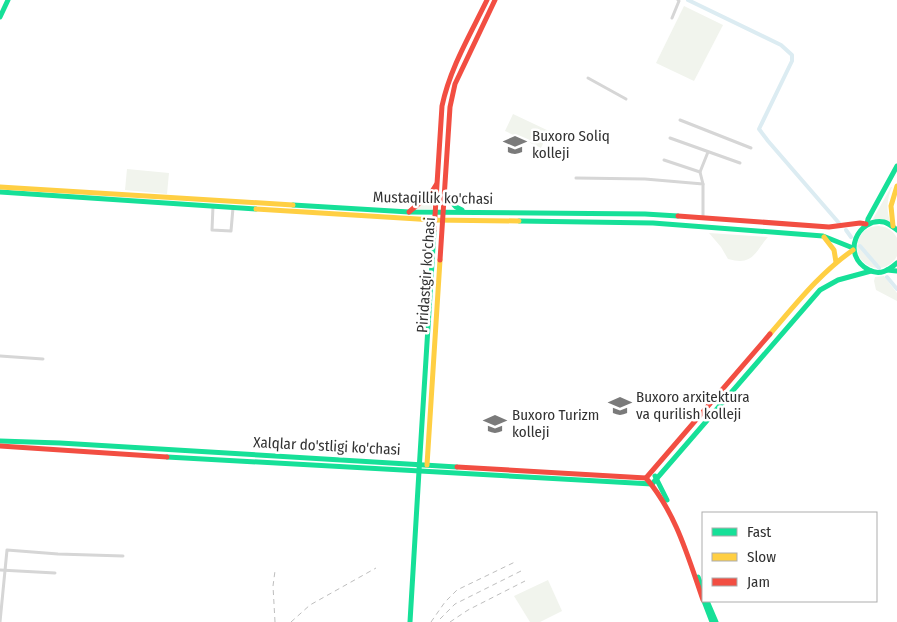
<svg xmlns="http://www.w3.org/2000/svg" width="897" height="622" font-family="'Fira Sans Condensed',sans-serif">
	<rect width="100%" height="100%" fill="#fff"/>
	<g fill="#f1f4ed">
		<path d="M684,6L723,25L694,81L656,63Z"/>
		<path d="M513,114L549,131L541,148L505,131Z"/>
		<path d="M127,169L169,173L167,194L125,190Z"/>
		<path d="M891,187H892C887,199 886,209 890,221L873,219Z"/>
		<path d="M433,194L432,209L413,210Z"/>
		<circle cx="878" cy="247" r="21"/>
		<path d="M709,233L768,237C754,253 753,266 728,259L721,247Z"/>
		<path d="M884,276L897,293V301L876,290L874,281L875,277Z"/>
		<path d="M548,580L562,611L540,622H530L514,596Z"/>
	</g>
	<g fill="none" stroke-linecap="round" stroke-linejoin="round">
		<g stroke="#dcecf2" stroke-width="4">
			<path d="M688,0L781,45L792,55V61L759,129L768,141L839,223"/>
			<path d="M846,230L851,237"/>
			<path d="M860,246L879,268"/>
			<path d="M887,277L897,289"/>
		</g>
		<g stroke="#d6d6d6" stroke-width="3">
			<path d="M672,18L679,1L678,0"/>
			<path d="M588,78L626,99"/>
			<path d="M680,120L751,148"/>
			<path d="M670,138L740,163"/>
			<path d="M664,160L700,172"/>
			<path d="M576,178L645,179L703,184V218"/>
			<path d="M703,184L700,172L708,152"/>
			<path d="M213,206L212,230L231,231L233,208"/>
			<path d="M0,356L43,359"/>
			<path d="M0,570L55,573"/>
			<path d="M0,622L7,550L58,554L123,556"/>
		</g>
		<g stroke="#16e098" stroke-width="5">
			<path d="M0,17L8,0"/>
			<path d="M0,192L256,209"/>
			<path d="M444,194L456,207L462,210"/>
			<path d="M293,205L409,212L645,214L678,216"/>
			<path d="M519,221L653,223L823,236L853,248"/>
			<path d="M867,224L868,219L897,166"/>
			<path d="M897,230C893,227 888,223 884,222C858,217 840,255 869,270C880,276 889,270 897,263"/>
			<path d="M887,270L897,271"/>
			<path d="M0,441L60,443L457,467"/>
			<path d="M167,457L652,484"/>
			<path d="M419,471L434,231"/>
			<path d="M655,476L667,500"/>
			<path d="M652,484L820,290L838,280L871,271"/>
			<path d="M698,577L703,590"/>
			<path d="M704,601L712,622"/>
			<path d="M707,601L716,622"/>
			<path d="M410,622L419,471"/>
		</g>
		<g stroke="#ffcf43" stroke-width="5">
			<path d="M0,187L293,205"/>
			<path d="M256,209L434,220L519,221"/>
			<path d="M893,226L891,206L897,186"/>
			<path d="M824,237L834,250L836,262"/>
			<path d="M770,334C796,304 820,273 853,250"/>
			<path d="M427,465L440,260"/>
		</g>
		<g stroke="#f24e42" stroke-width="5">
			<path d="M409,212L431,193L436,185"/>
			<path d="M678,216L829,227L860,223L866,224"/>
			<path d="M434,231L442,106C450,68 470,35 487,0"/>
			<path d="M440,260L450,107L455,84L495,0"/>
			<path d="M0,446L167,457"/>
			<path d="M457,467L646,478"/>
			<path d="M703,600C688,557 676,513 646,478L770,334"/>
		</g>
		<g stroke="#bebebe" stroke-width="1" stroke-dasharray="5 4" stroke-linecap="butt">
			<path d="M440,619L455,604L521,571"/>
			<path d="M275,622L273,586L275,571"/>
			<path d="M291,622L310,605L376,568"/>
			<path d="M431,622L445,602L457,590L517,561"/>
			<path d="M450,622L468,610L525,581"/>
		</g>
	</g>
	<defs>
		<symbol id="university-bare" viewBox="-9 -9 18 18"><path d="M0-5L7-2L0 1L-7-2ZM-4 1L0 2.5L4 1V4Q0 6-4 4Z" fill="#7a7a7a" stroke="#fff" stroke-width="2.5" paint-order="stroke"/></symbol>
	</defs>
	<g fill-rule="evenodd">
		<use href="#university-bare" x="499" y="129" width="32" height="32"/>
		<use href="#university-bare" x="604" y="390" width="32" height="32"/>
		<use href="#university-bare" x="479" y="408" width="32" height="32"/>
	</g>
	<g text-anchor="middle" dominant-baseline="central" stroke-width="5" stroke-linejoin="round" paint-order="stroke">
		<g font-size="15" fill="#323232" stroke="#fff" text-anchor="start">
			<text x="532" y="136">Buxoro Soliq<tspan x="532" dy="17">kolleji</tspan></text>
			<text x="636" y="397">Buxoro arxitektura<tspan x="636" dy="17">va qurilish kolleji</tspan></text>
			<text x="512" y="415">Buxoro Turizm<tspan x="512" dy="17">kolleji</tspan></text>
		</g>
		<g font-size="15" fill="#323232" stroke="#fff">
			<text transform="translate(433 198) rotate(1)">Mustaqillik ko'chasi</text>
			<text transform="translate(426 275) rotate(-86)">Piridastgir ko'chasi</text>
			<text transform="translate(327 446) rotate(3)">Xalqlar do'stligi ko'chasi</text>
		</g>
	</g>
	<rect x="702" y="512" width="175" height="90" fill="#ffffff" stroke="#adadad"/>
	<rect x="712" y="528" width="25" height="8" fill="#16e098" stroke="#adadad"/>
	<text x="747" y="537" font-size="15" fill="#323232">Fast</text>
	<rect x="712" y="553" width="25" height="8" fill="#ffcf43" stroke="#adadad"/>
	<text x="747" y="562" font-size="15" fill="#323232">Slow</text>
	<rect x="712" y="578" width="25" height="8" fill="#f24e42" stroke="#adadad"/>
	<text x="747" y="587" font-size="15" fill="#323232">Jam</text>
</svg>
